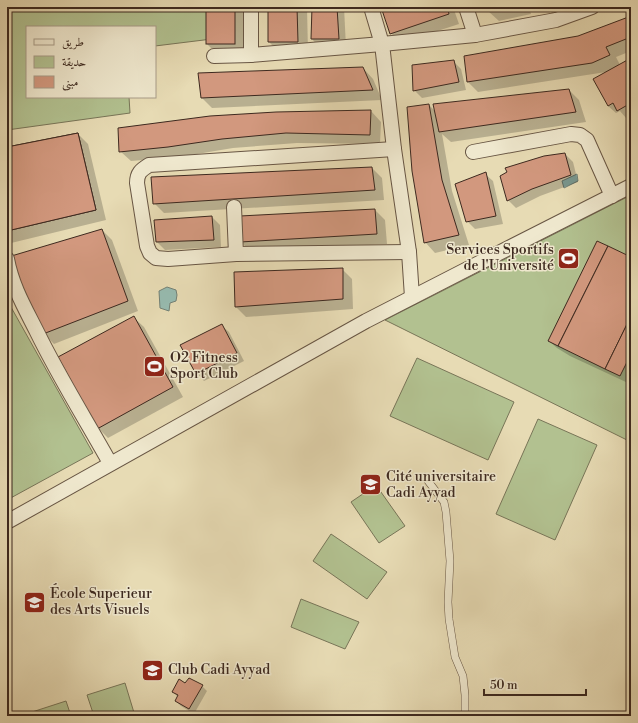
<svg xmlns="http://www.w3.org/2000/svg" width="638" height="723" font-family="'Libre Bodoni',Amiri,serif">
	<rect width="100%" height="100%" fill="#e7dbb4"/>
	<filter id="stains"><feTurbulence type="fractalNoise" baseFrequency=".005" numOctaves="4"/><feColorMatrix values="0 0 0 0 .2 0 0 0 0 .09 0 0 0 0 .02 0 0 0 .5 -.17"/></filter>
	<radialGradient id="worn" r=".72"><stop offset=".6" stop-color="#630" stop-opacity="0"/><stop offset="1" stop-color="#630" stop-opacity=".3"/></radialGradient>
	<g fill="#b2c190" stroke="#787558">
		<path d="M7,7H212V39L155,46V27H27V97H129L130,113L7,130Z"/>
		<path d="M631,195V442L385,320Z"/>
		<path d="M7,300L93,453L7,500Z"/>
		<path d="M417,358L514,402L488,460L390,416Z"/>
		<path d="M538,419L597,445L555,540L496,514Z"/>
		<path d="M376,485L405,526L379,543L351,502Z"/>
		<path d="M331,534L387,572L367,599L313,561Z"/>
		<path d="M301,599L359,622L345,649L291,627Z"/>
		<path d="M125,683L135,716H94L87,695Z"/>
		<path d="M66,701L71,716H30L29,713Z"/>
	</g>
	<g fill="#97bbb0" stroke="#738176">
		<path d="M577,174L578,181L564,188L562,181Z"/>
		<path d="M167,287L176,290L177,295L176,301L170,303L169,311L160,308L159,291Z"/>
	</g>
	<g fill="#0003">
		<path d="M207,7H245V54H217L207,44Z"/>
		<path d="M269,7H307L308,52H279L269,42Z"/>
		<path d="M313,7H344L346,47H319L312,39Z"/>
		<path d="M382,7H453L459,24L401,43L391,33Z"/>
		<path d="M487,7H529L531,14L499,21L488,11Z"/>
		<path d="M546,7H579L554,15Z"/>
		<path d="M631,17V51L616,57L620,65L631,59V115L626,118L620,111L616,113L608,106L606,72L478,92L468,82Z"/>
		<path d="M453,61L461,69L466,90L422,98L414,90Z"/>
		<path d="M363,68L373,79L382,100L212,108L202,98L200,74Z"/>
		<path d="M569,90L579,100L586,122L451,142L442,134L452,191L469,245L435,253L425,242L429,105L436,112Z"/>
		<path d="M371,111L381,122L380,144L297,143L233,148L179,157L131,161L120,151Z"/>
		<path d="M78,134L88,144L106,220L7,244V148Z"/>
		<path d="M565,154L573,162L578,182L540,196L516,208L508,200Z"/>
		<path d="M372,168L382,178L384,200L164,213L154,203Z"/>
		<path d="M485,174L493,181L503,224L475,229L467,221Z"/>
		<path d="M375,210L385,220L387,244L251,252L241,242Z"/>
		<path d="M212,217L220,225L221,247L165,250L157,242L155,221Z"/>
		<path d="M102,230L112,240L138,311L54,344L44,334Z"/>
		<path d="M631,259V377L628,383L570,356L557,348L549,341Z"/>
		<path d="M342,269L352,279L353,309L246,317L236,307Z"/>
		<path d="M133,317L144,327L183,397L108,438L98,428Z"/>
		<path d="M221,325L229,332L244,361L204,381L197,373Z"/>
		<path d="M186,684L202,686L207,691L194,714L181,706L176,701L178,697L173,692Z"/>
	</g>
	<g fill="#d2987e" stroke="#3d291f">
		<rect x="206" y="7" width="29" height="37"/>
		<path d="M268,7H297L298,42H268Z"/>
		<path d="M312,7H337L339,39H311Z"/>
		<path d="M381,7H447L449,14L390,34Z"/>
		<path d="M486,7H507L487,11Z"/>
		<path d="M631,16V37L606,47L610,55L592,63L467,82L464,56L578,36Z"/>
		<path d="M631,58V103L617,111L613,103L608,106L593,79Z"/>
		<path d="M454,60L459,82L413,91L412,65Z"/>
		<path d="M363,67L373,90L201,98L198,73Z"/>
		<path d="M569,89L576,112L439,132L433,104Z"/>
		<path d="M429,104L442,180L459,235L424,243L412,171L407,107Z"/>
		<path d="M371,110L370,135L286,133L222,139L168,147L119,152L118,128L210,116L276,112Z"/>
		<path d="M78,133L96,210L7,231V147Z"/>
		<path d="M78,133L96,210L7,231V147Z"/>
		<path d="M565,153L571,175L532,189L507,201L500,176L507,172L505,168L544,156Z"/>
		<path d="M372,167L375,190L153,204L151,177Z"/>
		<path d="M486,172L496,216L466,222L455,184Z"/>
		<path d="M375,209L377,234L240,242V216Z"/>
		<path d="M212,216L214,240L156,242L154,220Z"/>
		<path d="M102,229L128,301L43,334L8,257Z"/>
		<path d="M597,241L608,246L558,346L548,341Z"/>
		<path d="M608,246L631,257V316L605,369L558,346Z"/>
		<path d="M343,268V299L235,307L234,272Z"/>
		<path d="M134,316L173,387L97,429L58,357Z"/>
		<path d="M631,316V354L620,376L605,369Z"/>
		<path d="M222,324L237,353L196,374L180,345Z"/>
		<path d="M189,678L203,685L189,709L175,701L178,695L172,692L179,679L185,683Z"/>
	</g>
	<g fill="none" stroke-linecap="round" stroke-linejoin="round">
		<defs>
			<path id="lane" d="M425,477L444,502L446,512L450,561L448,602L449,619L455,657L463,676L465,695V716"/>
			<g id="street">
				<path d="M371,7L382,44L394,149L409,252L412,297"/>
				<path d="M466,7L475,35"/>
				<path d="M251,55V7"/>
				<path d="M214,56L251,55L382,44L475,35L556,20L592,7"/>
				<path d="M394,149L149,165C141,170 137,173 137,183L147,246L150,253L156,258L168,259L236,254L409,252"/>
				<path d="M473,152L571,134L580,135L587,140L612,196"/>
				<path d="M234,207L236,254"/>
				<path d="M7,259C12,286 25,308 37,332C59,377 86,420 110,463"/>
				<path d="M7,522L366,321L481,262L631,186"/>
			</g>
		</defs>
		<use href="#lane" stroke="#685644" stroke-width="8"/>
		<use href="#street" stroke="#685644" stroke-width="16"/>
		<use href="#lane" stroke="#efe8ce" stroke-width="7"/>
		<use href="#street" stroke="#efe8ce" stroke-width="14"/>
	</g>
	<defs>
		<symbol id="stadium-square" viewBox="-11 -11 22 22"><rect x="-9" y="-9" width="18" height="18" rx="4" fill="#8f2418" stroke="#efe8ce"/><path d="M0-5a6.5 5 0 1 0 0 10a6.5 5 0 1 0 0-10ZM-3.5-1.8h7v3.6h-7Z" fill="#fff"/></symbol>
		<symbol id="university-square" viewBox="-11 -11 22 22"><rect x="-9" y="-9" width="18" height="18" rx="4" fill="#8f2418" stroke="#efe8ce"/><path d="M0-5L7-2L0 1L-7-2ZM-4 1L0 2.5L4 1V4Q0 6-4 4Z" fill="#fff"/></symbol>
	</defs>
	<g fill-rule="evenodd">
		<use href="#stadium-square" x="556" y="246" width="25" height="25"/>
		<use href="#stadium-square" x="142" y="354" width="25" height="25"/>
		<use href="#university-square" x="358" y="472" width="25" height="25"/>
		<use href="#university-square" x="22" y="590" width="25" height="25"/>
		<use href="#university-square" x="140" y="658" width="25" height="25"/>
	</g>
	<g text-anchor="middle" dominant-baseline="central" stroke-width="3" stroke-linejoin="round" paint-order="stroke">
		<g font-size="14" fill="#3d291f" stroke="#efe8ce" text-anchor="start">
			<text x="554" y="250" text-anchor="end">Services Sportifs<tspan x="554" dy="16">de l'Université</tspan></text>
			<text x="170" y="358">O2 Fitness<tspan x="170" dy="16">Sport Club</tspan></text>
			<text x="386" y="477">Cité universitaire<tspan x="386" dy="16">Cadi Ayyad</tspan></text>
			<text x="50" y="594">École Superieur<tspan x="50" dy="16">des Arts Visuels</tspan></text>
			<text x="168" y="670">Club Cadi Ayyad</text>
		</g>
	</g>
	<rect width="638" height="723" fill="none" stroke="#e7dbb4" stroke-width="24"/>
	<rect x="8" y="8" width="622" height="707" fill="none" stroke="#3d291f" stroke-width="2"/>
	<rect x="12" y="12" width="614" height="699" fill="none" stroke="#3d291f"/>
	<rect x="26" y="26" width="130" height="72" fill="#efe8ce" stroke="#a89c88"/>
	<rect x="34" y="39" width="20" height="6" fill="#efe8ce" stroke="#a89c88"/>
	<text x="62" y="46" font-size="12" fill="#3d291f">طريق</text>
	<rect x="34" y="56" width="20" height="12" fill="#b2c190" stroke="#a89c88"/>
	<text x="62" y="66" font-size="12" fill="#3d291f">حديقة</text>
	<rect x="34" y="76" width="20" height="12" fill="#d2987e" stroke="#a89c88"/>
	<text x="62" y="86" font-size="12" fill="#3d291f">مبنى</text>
	<path d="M484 689v6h102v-6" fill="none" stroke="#3d291f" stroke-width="2"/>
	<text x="490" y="689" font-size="12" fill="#3d291f" stroke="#efe8ce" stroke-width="3" paint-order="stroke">50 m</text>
	<rect width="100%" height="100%" filter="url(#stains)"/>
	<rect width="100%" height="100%" fill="url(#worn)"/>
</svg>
